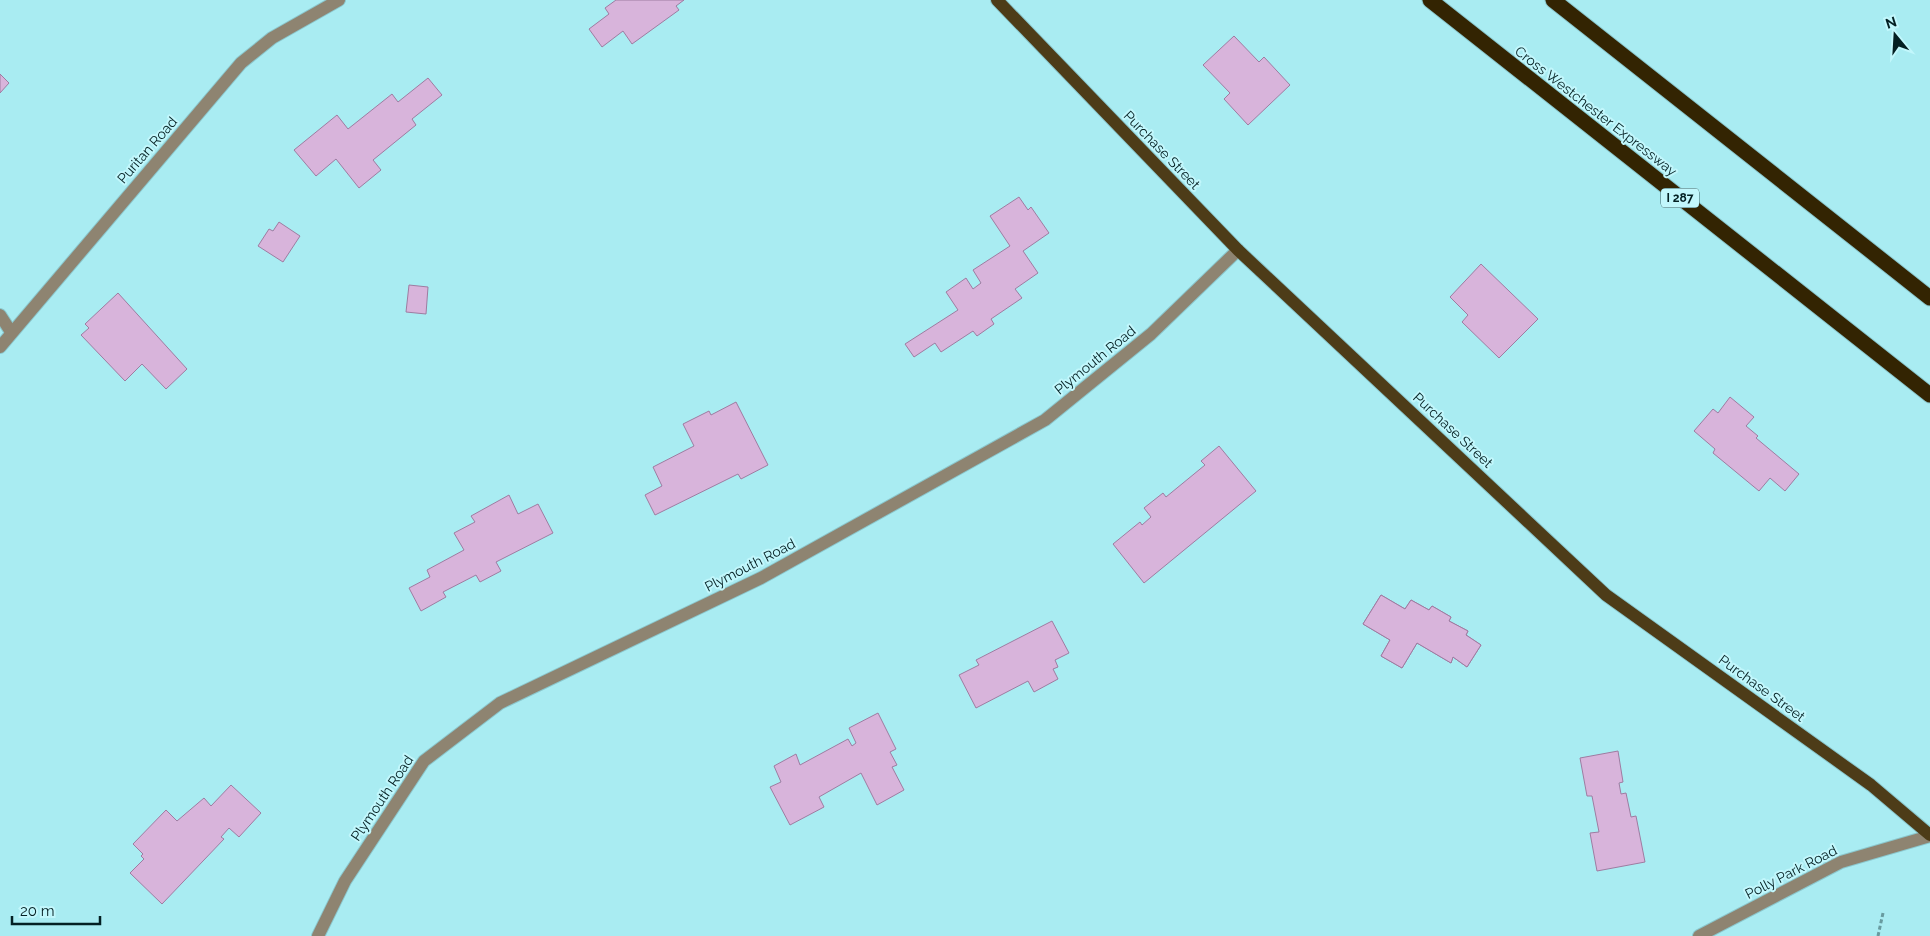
<svg xmlns="http://www.w3.org/2000/svg" width="1930" height="936" font-family="Raleway,sans-serif">
	<rect width="100%" height="100%" fill="#a9ecf2"/>
	<g fill="#d8b4db" stroke="#9e7ca1">
		<path d="M616,0H684L676,6L679,10L632,44L623,31L602,47L589,29L609,14L605,8Z"/>
		<path d="M1234,36L1259,62L1264,57L1290,85L1248,125L1224,99L1230,93L1203,65Z"/>
		<path d="M0,74L9,83L0,93Z"/>
		<path d="M428,78L442,95L412,119L416,125L373,160L381,170L359,188L336,159L316,176L294,150L337,115L348,129L392,94L398,102Z"/>
		<path d="M1019,197L1028,210L1031,207L1049,233L1023,251L1038,273L1015,289L1022,298L991,319L994,324L977,336L973,331L941,352L935,343L914,357L905,344L958,310L946,292L966,278L973,289L981,283L973,270L1010,246L990,216Z"/>
		<path d="M279,222L300,236L283,262L258,246L269,229L273,231Z"/>
		<path d="M1481,264L1538,319L1499,358L1462,322L1468,315L1450,297Z"/>
		<path d="M409,285L428,287L426,314L406,312Z"/>
		<path d="M118,293L187,369L166,389L142,364L125,381L81,335L89,328L85,324Z"/>
		<path d="M1730,397L1754,417L1746,426L1758,436L1756,438L1799,474L1785,491L1770,478L1759,491L1713,453L1715,449L1694,431L1713,409L1718,413Z"/>
		<path d="M736,402L768,465L741,479L738,474L655,515L645,495L662,486L653,467L694,446L683,424L709,411L711,415Z"/>
		<path d="M1219,446L1256,491L1144,583L1113,544L1140,522L1142,525L1151,517L1144,508L1163,493L1166,497L1205,465L1201,461Z"/>
		<path d="M509,495L518,514L538,504L553,533L496,562L501,571L480,582L476,575L443,592L446,597L421,611L409,588L430,577L427,570L464,550L454,533L475,522L471,516Z"/>
		<path d="M1381,595L1405,609L1411,600L1429,610L1432,606L1451,617L1449,621L1468,631L1466,635L1481,645L1467,667L1453,657L1451,663L1417,643L1402,668L1381,656L1390,640L1363,624Z"/>
		<path d="M1381,595L1405,609L1411,600L1429,610L1432,606L1451,617L1449,621L1468,631L1466,635L1481,645L1467,667L1453,657L1451,663L1417,643L1402,668L1381,656L1390,640L1363,624Z"/>
		<path d="M1052,621L1069,653L1055,660L1058,667L1053,669L1058,679L1034,692L1028,681L976,708L959,675L979,665L976,660Z"/>
		<path d="M878,713L896,749L890,752L897,765L892,767L904,790L877,805L861,773L819,797L824,807L790,825L770,787L781,782L774,766L796,754L800,765L848,739L852,746L856,743L849,728Z"/>
		<path d="M1618,751L1623,782L1619,783L1621,794L1626,793L1631,817L1636,816L1645,862L1597,871L1590,833L1599,832L1592,796H1587L1580,758Z"/>
		<path d="M231,785L261,813L239,837L229,828L221,837L224,839L162,904L130,873L144,859L141,856L143,854L133,844L166,810L177,821L204,798L211,806Z"/>
	</g>
	<g fill="none" stroke-linecap="round" stroke-linejoin="round">
		<defs>
			<g id="minor">
				<path d="M0,315L11,332"/>
				<path d="M0,347L241,63L272,38L339,0"/>
				<path d="M318,936L345,881L424,761L500,703L761,578L1045,420L1151,334L1238,250"/>
				<path d="M1699,936L1841,862L1930,836"/>
			</g>
			<path id="major" d="M997,0L1238,250L1606,595L1871,785L1930,835"/>
			<g id="highway">
				<path d="M1430,0L1930,395"/>
				<path d="M1553,0L1930,298"/>
			</g>
		</defs>
		<use href="#minor" stroke="#8bc7cd" stroke-width="14"/>
		<use href="#major" stroke="#8bc7cd" stroke-width="14"/>
		<use href="#highway" stroke="#8bc7cd" stroke-width="17"/>
		<path stroke="#689ba0" stroke-width="3" stroke-dasharray="4 2.5" stroke-linecap="butt" d="M1878,936L1883,913"/>
		<use href="#minor" stroke="#8e8471" stroke-width="12"/>
		<use href="#major" stroke="#4d3c18" stroke-width="12"/>
		<use href="#highway" stroke="#332402" stroke-width="15"/>
	</g>
	<g text-anchor="middle" dominant-baseline="central" stroke-width="4" stroke-linejoin="round" paint-order="stroke">
		<rect fill="#c2f7fc" stroke="#3d6064" stroke-width="1" x="1661" y="188.5" width="38" height="19" rx="4"/>
		<g font-size="12" font-weight="bold" fill="#042023">
			<text x="1680" y="198">I 287</text>
		</g>
		<g font-size="14" fill="#042023" stroke="#c2f7fc">
			<text transform="translate(1596 111) rotate(38)">Cross Westchester Expressway</text>
			<text transform="translate(147 150) rotate(-49)">Puritan Road</text>
			<text transform="translate(1162 150) rotate(46)">Purchase Street</text>
			<text transform="translate(1095 360) rotate(-39)">Plymouth Road</text>
			<text transform="translate(1453 430) rotate(43)">Purchase Street</text>
			<text transform="translate(750 565) rotate(-27)">Plymouth Road</text>
			<text transform="translate(1762 688) rotate(36)">Purchase Street</text>
			<text transform="translate(382 798) rotate(-56)">Plymouth Road</text>
			<text transform="translate(1791 872) rotate(-27)">Polly Park Road</text>
		</g>
	</g>
	<g transform="translate(1895 35) rotate(342)" stroke="#c2f7fc" stroke-width="4" paint-order="stroke">
	<path d="M0-4L9 19L0 12L-9 19Z" fill="#042023"/>
	<text y="-8" font-size="14" font-weight="bold" text-anchor="middle" fill="#042023">N</text>
	</g>
	<path d="M12 916v8h88v-8" fill="none" stroke="#042023" stroke-width="2.5"/>
	<text x="20" y="916" font-size="15" fill="#042023" stroke="#c2f7fc" stroke-width="4" paint-order="stroke">20 m</text>
</svg>
